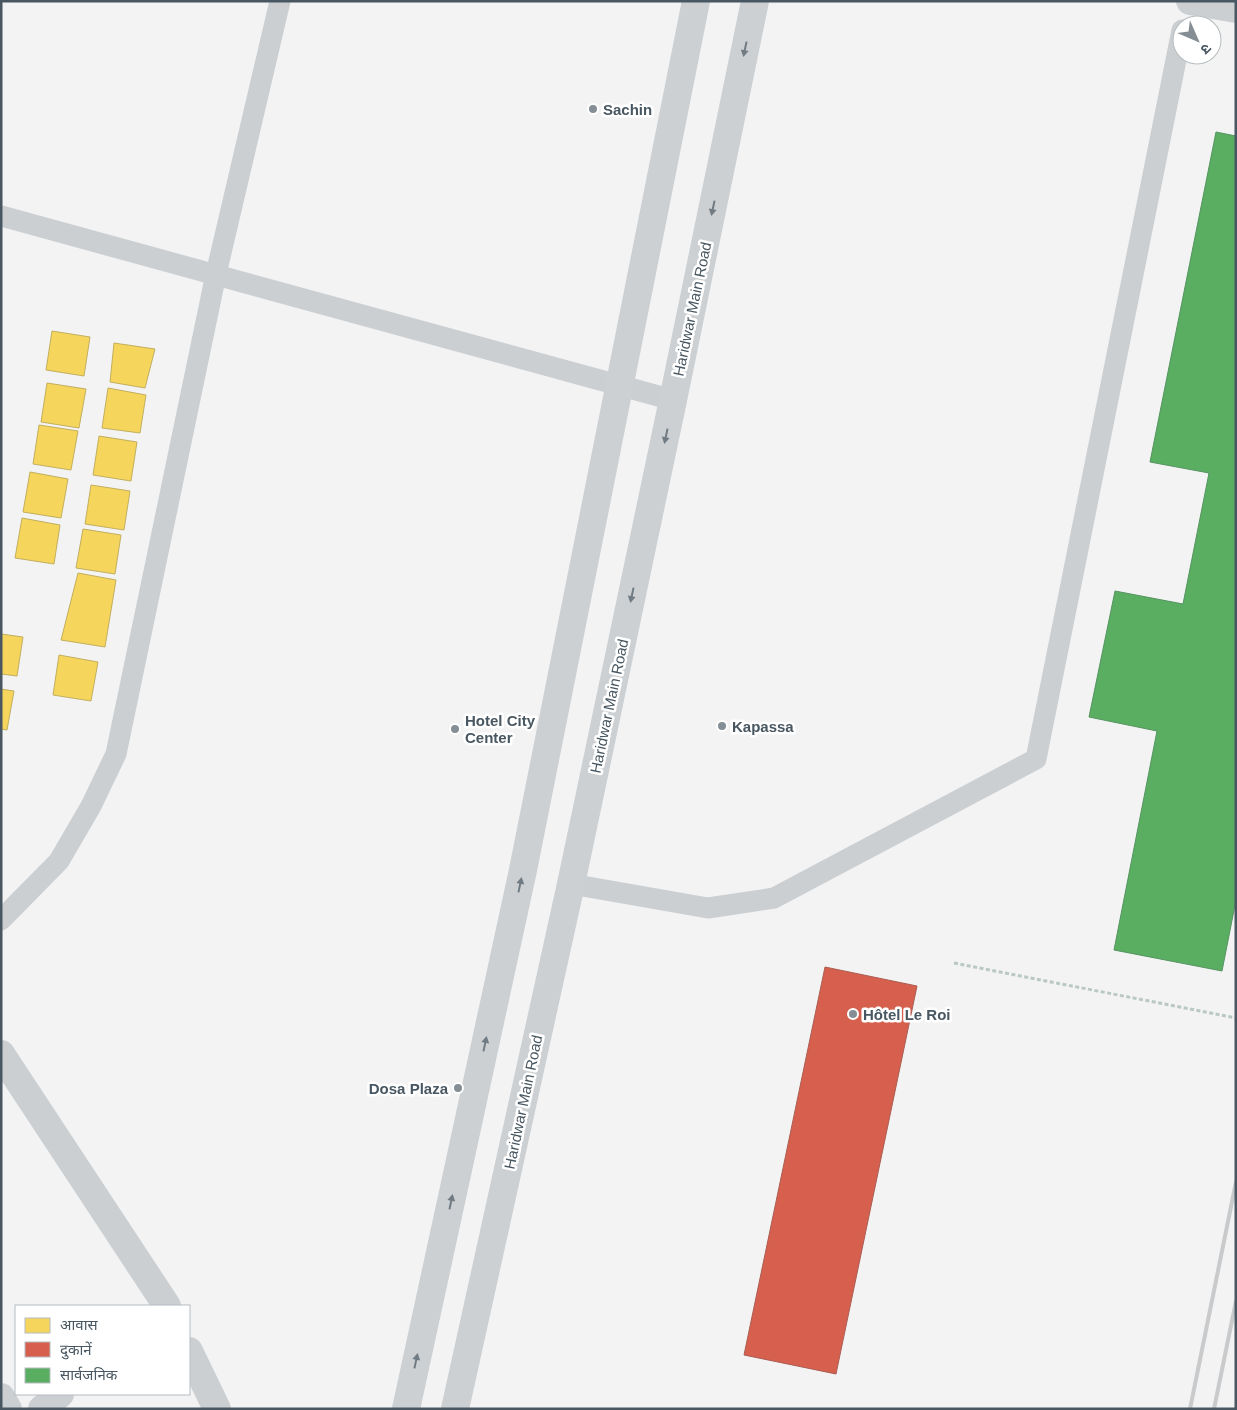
<svg xmlns="http://www.w3.org/2000/svg" width="1237" height="1410" font-family="Helvetica,'Noto Sans Devanagari',sans-serif">
	<rect width="100%" height="100%" fill="#f3f3f3"/>
	<g fill="#f6d55c" stroke="#c2af5e">
		<path d="M52,331L90,337L84,376L46,370Z"/>
		<path d="M114,343L155,349L145,388L110,382Z"/>
		<path d="M47,383L86,389L79,428L41,422Z"/>
		<path d="M108,388L146,395L140,433L102,428Z"/>
		<path d="M39,425L78,431L71,470L33,464Z"/>
		<path d="M99,436L137,442L131,481L93,475Z"/>
		<path d="M30,472L68,479L61,518L23,512Z"/>
		<path d="M91,485L130,491L124,530L85,524Z"/>
		<path d="M22,518L60,525L54,564L15,558Z"/>
		<path d="M83,529L121,535L115,574L76,568Z"/>
		<path d="M78,573L116,580L105,647L61,640Z"/>
		<path d="M1,634L23,637L17,676L1,674Z"/>
		<path d="M59,655L98,662L91,701L53,695Z"/>
		<path d="M1,689L14,691L7,730L1,729Z"/>
	</g>
	<path fill="#d6604d" stroke="#ab5d53" d="M825,967L917,986L836,1374L744,1355Z"/>
	<path fill="#5aae61" stroke="#559461" d="M1216,132L1236,136V900L1222,971L1114,950L1157,731L1089,717L1115,591L1183,604L1209,473L1150,462Z"/>
	<g fill="none" stroke-linecap="round" stroke-linejoin="round">
		<path stroke="#bac8c3" stroke-width="3" stroke-dasharray="4 2.5" stroke-linecap="butt" d="M954,963L1236,1018"/>
		<g stroke="#cccfd2" stroke-width="21">
			<path d="M1,216L673,400"/>
			<path d="M571,884L708,908L774,898L1036,759L1182,30"/>
			<path d="M1,920L59,861L91,806L116,754L216,274L280,1"/>
		</g>
		<path stroke="#cccfd2" stroke-width="28" d="M1190,1L1236,9"/>
		<g stroke="#cccfd2" stroke-width="28">
			<path d="M1,1397L8,1409"/>
			<path d="M42,1409L60,1394"/>
		</g>
		<g stroke="#cccfd2" stroke-width="28">
			<path d="M1,1054L167,1306"/>
			<path d="M189,1351L217,1409"/>
		</g>
		<g stroke="#cdd0d3" stroke-width="28">
			<path d="M406,1409L523,870L696,1"/>
			<path d="M455,1409L571,884L673,400L755,1"/>
		</g>
		<g stroke="#c8cacc" stroke-width="4">
			<path d="M1190,1409L1236,1182"/>
			<path d="M1214,1409L1236,1301"/>
		</g>
	</g>
	<defs><path id="oneway-solid" d="M-6-.8H1V-3.2L6.5 0L1 3.2V.8H-6Z" transform="scale(1.25)"/></defs>
	<g fill="#707b83">
		<use href="#oneway-solid" transform="translate(745 49) rotate(102)"/>
		<use href="#oneway-solid" transform="translate(713 208) rotate(102)"/>
		<use href="#oneway-solid" transform="translate(666 436) rotate(102)"/>
		<use href="#oneway-solid" transform="translate(632 595) rotate(102)"/>
		<use href="#oneway-solid" transform="translate(520 885) rotate(-78)"/>
		<use href="#oneway-solid" transform="translate(485 1044) rotate(-78)"/>
		<use href="#oneway-solid" transform="translate(451 1202) rotate(-78)"/>
		<use href="#oneway-solid" transform="translate(416 1361) rotate(-78)"/>
	</g>
	<g fill="#848e94" stroke="#fff" stroke-width="2">
		<circle cx="593" cy="109" r="5"/>
		<circle cx="722" cy="726" r="5"/>
		<circle cx="455" cy="729" r="5"/>
		<circle cx="853" cy="1014" r="5"/>
		<circle cx="458" cy="1088" r="5"/>
	</g>
	<g text-anchor="middle" dominant-baseline="central" stroke-width="5" stroke-linejoin="round" paint-order="stroke">
		<g font-size="15" font-weight="bold" fill="#485761" stroke="#fff" text-anchor="start">
			<text x="603" y="109">Sachin</text>
			<text x="465" y="720">Hotel City<tspan x="465" dy="17">Center</tspan></text>
			<text x="732" y="726">Kapassa</text>
			<text x="863" y="1014">Hôtel Le Roi</text>
			<text x="448" y="1088" text-anchor="end">Dosa Plaza</text>
		</g>
		<g font-size="15" fill="#485761" stroke="#fff">
			<text transform="translate(692 309) rotate(-78)">Haridwar Main Road</text>
			<text transform="translate(609 706) rotate(-78)">Haridwar Main Road</text>
			<text transform="translate(523 1102) rotate(-78)">Haridwar Main Road</text>
		</g>
	</g>
	<rect width="1237" height="1410" fill="none" stroke="#485761" stroke-width="5"/>
	<rect x="15" y="1305" width="175" height="90" fill="#ffffff" stroke="#b6bcc0"/>
	<rect x="25" y="1318" width="25" height="15" fill="#f6d55c" stroke="#b6bcc0"/>
	<text x="60" y="1330" font-size="15" fill="#485761">आवास</text>
	<rect x="25" y="1342" width="25" height="15" fill="#d6604d" stroke="#b6bcc0"/>
	<text x="60" y="1355" font-size="15" fill="#485761">दुकानें</text>
	<rect x="25" y="1368" width="25" height="15" fill="#5aae61" stroke="#b6bcc0"/>
	<text x="60" y="1380" font-size="15" fill="#485761">सार्वजनिक</text>
	<g transform="translate(1197 40) rotate(135)"><circle r="24" fill="#ffffff" stroke="#b6bcc0"/>
	<path d="M0-4L9 19L0 12L-9 19Z" fill="#848e94"/>
	<text y="-8" font-size="14" font-weight="bold" text-anchor="middle" fill="#485761">उ</text>
	</g>
</svg>
